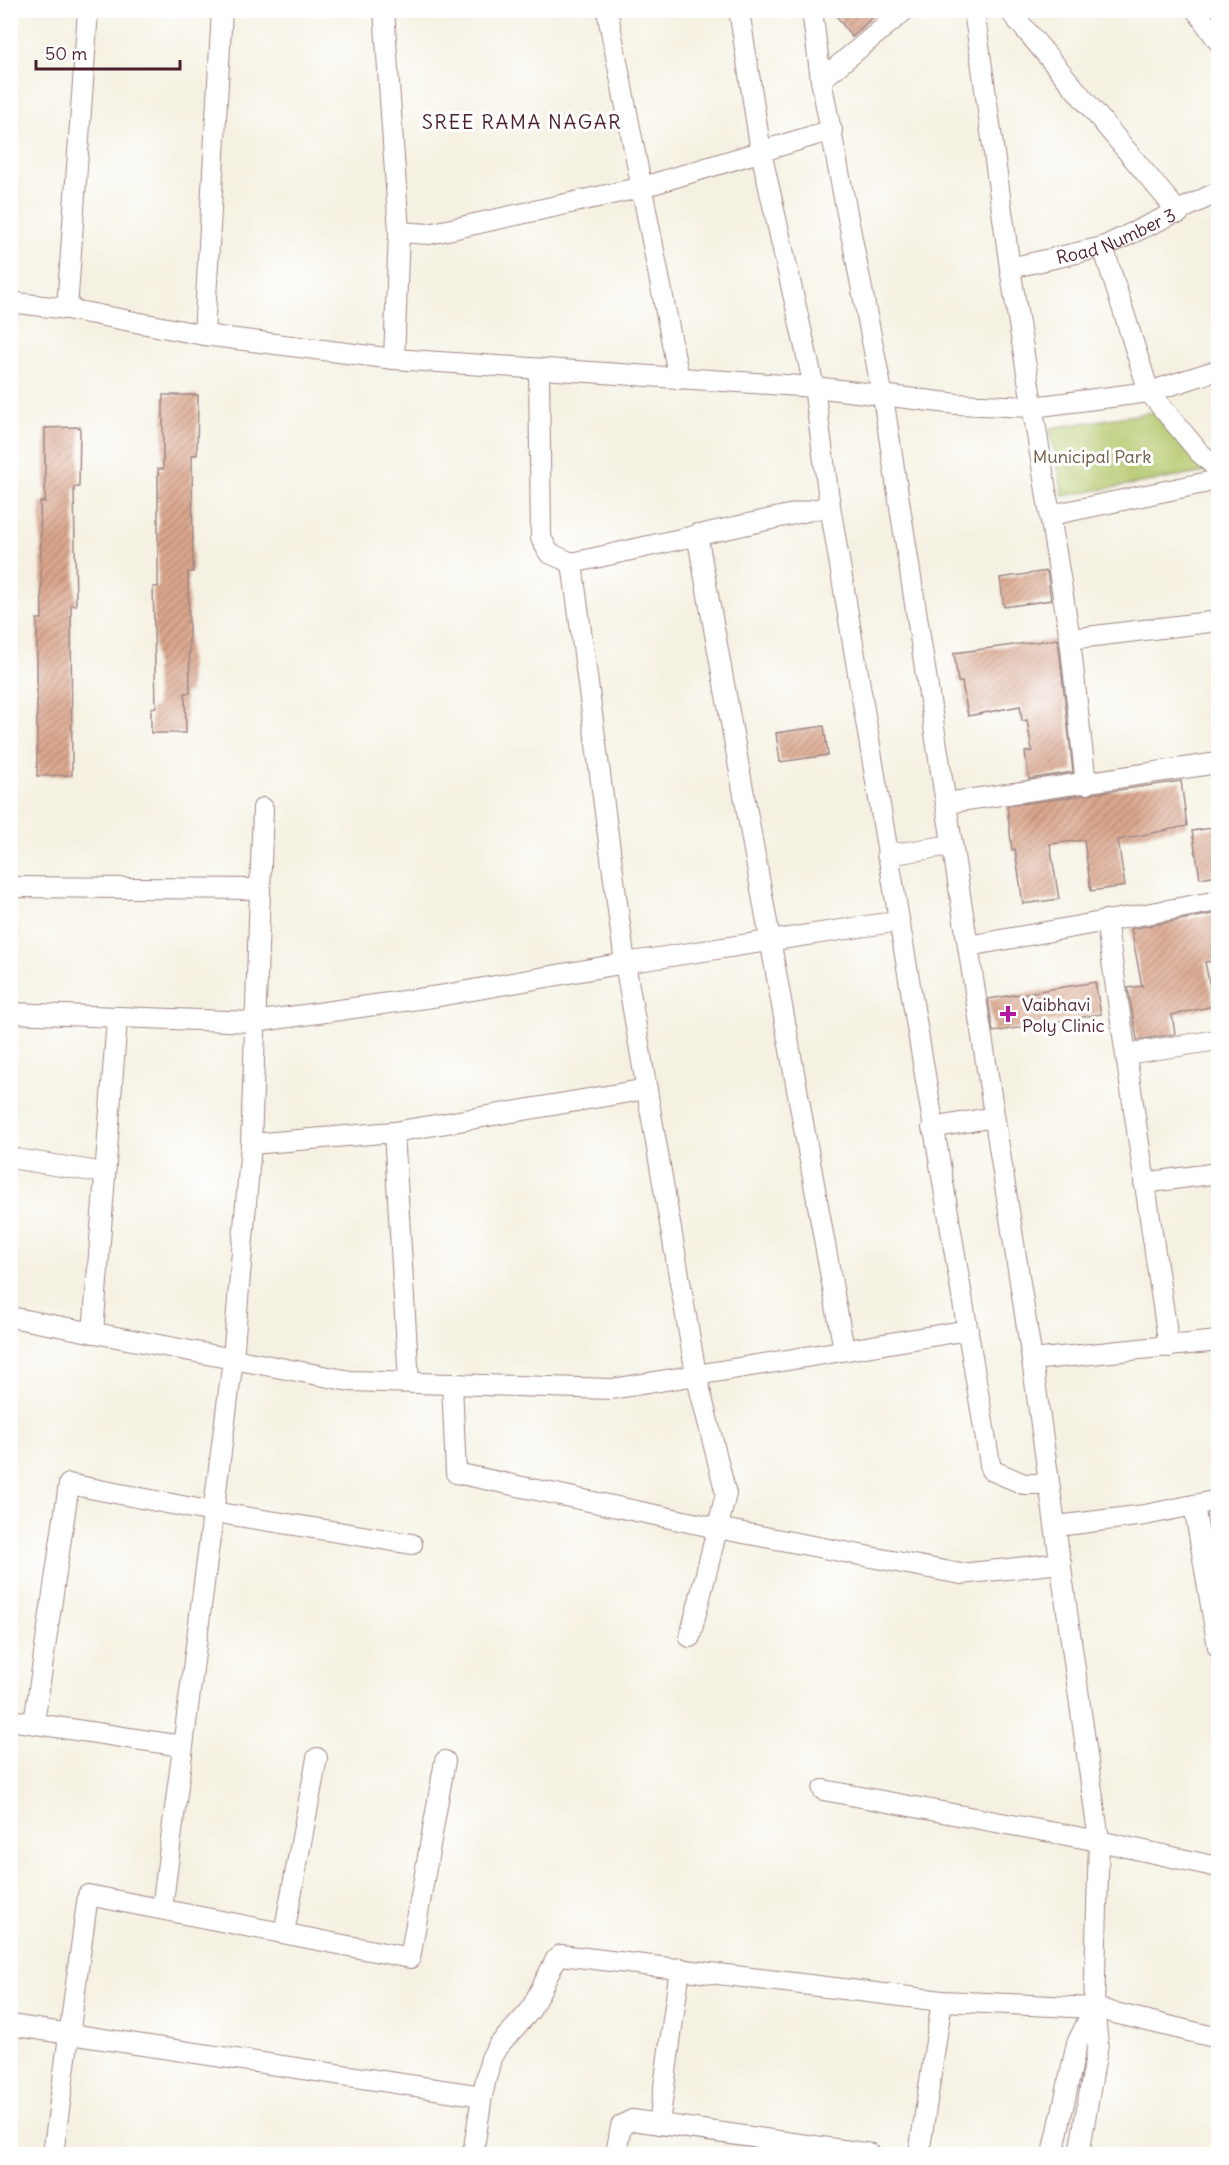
<svg xmlns="http://www.w3.org/2000/svg" width="1229" height="2165" font-family="Delius,sans-serif">
	<defs>
		<pattern id="building-hatch" width="6" height="6" patternUnits="userSpaceOnUse" patternTransform="scale(1.5)"><rect width="6" height="6" fill="#daa68c"/><path d="M-1 1l2-2M0 6l6-6M5 7l2-2" fill="none" stroke="#b38773"/></pattern>
	</defs>
	<rect width="100%" height="100%" fill="#fff"/>
	<filter id="ink" filterUnits="userSpaceOnUse"><feTurbulence type="fractalNoise" baseFrequency=".0167" numOctaves="2"/><feDisplacementMap in="SourceGraphic" scale="12" xChannelSelector="R" yChannelSelector="G"/><feConvolveMatrix kernelMatrix="1 2 1 2 8 2 1 2 1" color-interpolation-filters="sRGB"/></filter>
	<filter id="wash" filterUnits="userSpaceOnUse"><feTurbulence type="fractalNoise" baseFrequency=".008" numOctaves="4" result="noise"/><feDisplacementMap in="SourceGraphic" scale="24" xChannelSelector="R" yChannelSelector="G"/><feGaussianBlur stdDeviation="1.35" result="paint"/><feColorMatrix in="noise" values="0 0 0 0 0 0 0 0 0 0 0 0 0 0 0 0 0 1.4 0 .05"/><feComposite in="paint" operator="in"/></filter>
	<g filter="url(#wash)">
		<rect width="100%" height="100%" fill="#f5f1e2"/>
		<path fill="#b3c76b" stroke="#7e734b" stroke-width="1.5" d="M1154,412L1206,472L1063,496L1050,428Z"/>
		<g id="blocks">
			<g fill="url(#building-hatch)">
				<path d="M832,10H880L852,37Z"/>
				<path d="M163,395H198L197,455H192L193,572H188L190,693H185L186,733H151V708L156,707L153,587H158V469H163Z"/>
				<path d="M80,427L79,487H74L76,605H71L72,775L37,776V619H42L40,502H45V428Z"/>
				<path d="M1047,571L1051,600L1004,607L1000,578Z"/>
				<path d="M1058,639L1073,772L1029,779L1025,752L1032,751L1027,720L1022,721L1020,706L968,716L962,682H958L954,653Z"/>
				<path d="M824,726L828,755L780,762L776,733Z"/>
				<path d="M1181,781L1187,826L1118,840L1125,886L1091,891L1084,840L1050,844L1059,899L1023,904L1015,849L1012,850L1007,806Z"/>
				<path d="M1218,827V875L1200,878L1192,831Z"/>
				<path d="M1218,913V960L1205,962L1214,1006L1172,1015L1175,1034L1137,1040L1128,988L1142,986L1131,929Z"/>
				<path d="M1095,982L1101,1014L993,1032L988,999Z"/>
			</g>
		</g>
	</g>
	<g filter="url(#ink)">
		<use href="#blocks" fill-opacity="0" stroke="#a08886" stroke-width="1.5"/>
		<g fill="none" stroke-linecap="round" stroke-linejoin="round">
			<defs>
				<g id="minor">
					<path d="M384,10L399,232L394,359"/>
					<path d="M607,10L679,379"/>
					<path d="M739,10L761,152L814,387L830,506L991,1470L1024,1484H1049"/>
					<path d="M812,10L821,80L883,397L1032,1360L1218,1341"/>
					<path d="M974,10L1010,268L1070,639L1086,784"/>
					<path d="M1009,10L1179,213"/>
					<path d="M1196,10L1218,41"/>
					<path d="M821,80L905,10"/>
					<path d="M399,232L429,234L643,187L832,130"/>
					<path d="M1103,247L1149,392L1199,452L1218,469"/>
					<path id="s1" d="M1010,268L1103,247L1218,192"/>
					<path d="M10,302L67,309L204,335L394,359L814,387L957,404L1033,407L1149,392L1218,370"/>
					<path d="M67,309L88,10"/>
					<path d="M204,335L222,10"/>
					<path d="M539,370L541,538L549,553L572,563"/>
					<path d="M830,506L572,563L625,963L899,921"/>
					<path d="M1051,515L1218,480"/>
					<path d="M697,534L844,1350"/>
					<path d="M1070,639L1218,621"/>
					<path d="M946,803L1218,763"/>
					<path d="M887,855L952,845"/>
					<path d="M10,887L259,889"/>
					<path d="M1106,920L1169,1347"/>
					<path d="M968,946L1218,901"/>
					<path d="M10,1013L254,1022L439,996L625,963L696,1374L726,1494L690,1637"/>
					<path d="M1126,1054L1218,1040"/>
					<path d="M932,1128L994,1117"/>
					<path d="M394,1132L409,1382"/>
					<path d="M251,1144L394,1132L647,1089"/>
					<path d="M10,1158L105,1173"/>
					<path d="M1144,1183L1218,1173"/>
					<path d="M10,1317L350,1381L612,1389L968,1330"/>
					<path d="M93,1333L117,1019"/>
					<path d="M1032,1360L1099,1841L1094,2008L1098,2044L1079,2154"/>
					<path d="M452,1384L456,1473L717,1528L961,1574L1061,1563"/>
					<path d="M1194,1505L1218,1647"/>
					<path d="M1057,1526L1145,1515L1218,1500"/>
					<path d="M10,1720L182,1746"/>
					<path d="M34,1723L69,1484L213,1512L412,1544"/>
					<path d="M823,1790L1099,1841L1218,1867"/>
					<path d="M162,1909L233,1359L251,1144L263,808"/>
					<path d="M284,1933L317,1758"/>
					<path d="M10,2025L482,2096"/>
					<path d="M659,2124L680,1968"/>
					<path d="M53,2154L88,1895L410,1958L445,1761"/>
					<path d="M473,2154L482,2096L491,2058L498,2046L530,2011L556,1959L561,1955L942,2001L1094,2008L1218,2038"/>
					<path d="M616,2154L621,2126L632,2120L871,2154"/>
					<path d="M919,2154L942,2001"/>
					<path d="M1053,2154L1077,2043L1094,2008"/>
				</g>
			</defs>
			<use href="#minor" stroke="#a08886" stroke-width="22"/>
			<use href="#minor" stroke="#fff" stroke-width="20"/>
		</g>
	</g>
	<path fill="#b5179e" stroke="#fff" stroke-width="2" d="M1005 1005h6v6h6v6h-6v6h-6v-6h-6v-6h6z"/>
	<g text-anchor="middle" dominant-baseline="central" stroke-width="6" stroke-linejoin="round" paint-order="stroke">
		<g font-size="18" fill="#4a1f2b" stroke="#fff">
			<text stroke="none"><textPath href="#s1" startOffset="111">Road Number 3</textPath></text>
		</g>
		<g font-size="18" fill="#6f5a41" stroke="#fff">
			<text x="1092" y="456">Municipal Park</text>
		</g>
		<g font-size="18" fill="#4a1f2b" stroke="#fff" text-anchor="start">
			<text x="1022" y="1004">Vaibhavi<tspan x="1022" dy="21">Poly Clinic</tspan></text>
		</g>
		<g font-size="20" letter-spacing="1.5" fill="#4a1f2b" stroke="#fff">
			<text x="522" y="121">SREE RAMA NAGAR</text>
		</g>
	</g>
	<rect width="1229" height="2165" fill="none" stroke="#fff" stroke-width="36"/>
	<path d="M36 60v9h144v-9" fill="none" stroke="#4a1f2b" stroke-width="3"/>
	<text x="45" y="60" font-size="18" fill="#4a1f2b" stroke="#ffffff" stroke-width="4.5" paint-order="stroke">50 m</text>
</svg>
